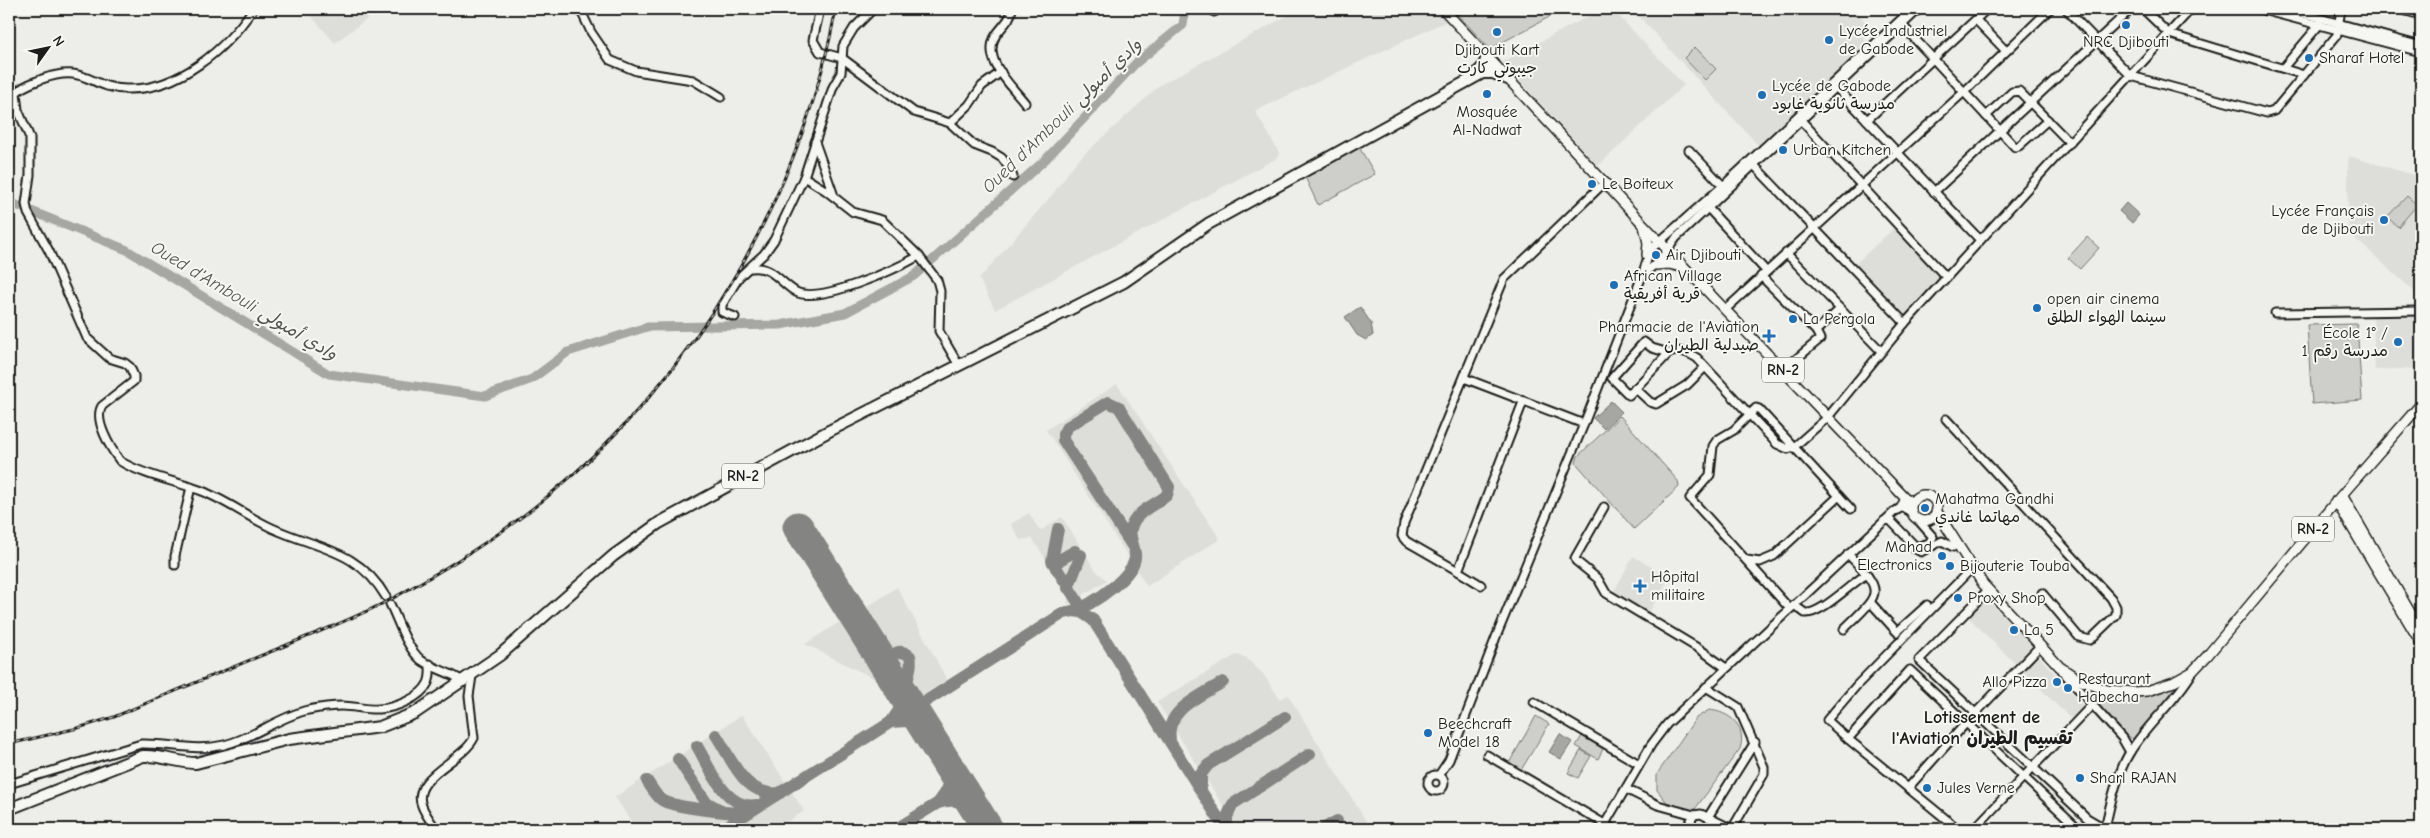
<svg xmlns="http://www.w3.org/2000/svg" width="2430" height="838" font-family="'Comic Neue','Playpen Sans Arabic',sans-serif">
	<rect width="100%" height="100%" fill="#edede9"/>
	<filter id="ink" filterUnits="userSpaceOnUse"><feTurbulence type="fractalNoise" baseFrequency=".02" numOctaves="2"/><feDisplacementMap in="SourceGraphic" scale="10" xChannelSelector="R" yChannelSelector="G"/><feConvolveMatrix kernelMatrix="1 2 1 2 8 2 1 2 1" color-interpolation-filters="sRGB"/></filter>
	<g filter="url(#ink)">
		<g fill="#ddddda">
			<path d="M305,9H380L335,43Z"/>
			<path d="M1300,9H1436L1447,21L1255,111L1280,154L1275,159L995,310L979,279L1052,195L1076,162L1160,85Z"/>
			<path d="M1602,9H1612L1684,85L1598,166L1502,62Z"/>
			<path d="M1632,9H1855L1868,25L1861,33L1867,44L1758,145Z"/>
			<path d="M2348,156L2421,177V293H2416L2348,232Z"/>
			<path d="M1893,229H1897L1938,275V279L1904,317L1854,265Z"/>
			<path d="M2421,314V368L2375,370L2373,316Z"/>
			<path d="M1117,384L1220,539L1147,586L1046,430Z"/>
			<path d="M1029,513L1040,531L1062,517L1096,571L1107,580L1067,605L1069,596L1032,538L1020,540L1011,524Z"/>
			<path d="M1633,556L1669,578L1647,616L1612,595Z"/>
			<path d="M897,587L947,680L918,698L863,610Z"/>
			<path d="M1987,596L1986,598L2035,649L2034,651L2086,709L2081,715L2070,718L1967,616Z"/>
			<path d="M840,622L877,680L805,644Z"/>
			<path d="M1236,655L1245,657L1263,674L1280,699L1288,695L1371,829H1238L1157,702Z"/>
			<path d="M742,715L804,811L776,829H691L687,824L679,829H636L615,797Z"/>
		</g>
		<g fill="#cececb" stroke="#757574">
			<path d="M1467,9H1564L1490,49L1458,15Z"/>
			<path d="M1695,47L1716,69L1705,80L1684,58Z"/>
			<path d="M1359,147L1375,174L1318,205L1305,177Z"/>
			<path d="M2407,196L2417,205L2398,227L2387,217Z"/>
			<path d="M2087,237L2099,248L2080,269L2068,258Z"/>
			<path d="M2357,324L2362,400L2312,404L2307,325Z"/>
			<path d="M1620,416L1678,481L1679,487L1634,529L1576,463L1578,456Z"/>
			<path d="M2174,687L2178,691L2133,739L2125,735L2096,704L2097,698L2102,695L2143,696L2157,694Z"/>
			<path d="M1709,710C1730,712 1747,726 1740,749L1695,809L1691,811L1669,805L1657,790V774L1696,718Z"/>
			<path d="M1536,716L1549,724L1521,770L1509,763Z"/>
			<path d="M1582,736L1603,749L1598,759L1576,746Z"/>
			<path d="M1581,750L1591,756L1578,778L1568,773Z"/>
		</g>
		<g fill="#a6a6a3" stroke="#6f6f6d">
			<path d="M2126,203L2139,215L2132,223L2119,211Z"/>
			<path d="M1360,307L1371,323L1373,335L1366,340L1357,335L1345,317Z"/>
			<path d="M1611,401L1622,412L1604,429L1593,418Z"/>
			<path d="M1560,734L1572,742L1561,759L1549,752Z"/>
		</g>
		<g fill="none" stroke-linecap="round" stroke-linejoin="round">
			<g stroke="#a6a6a3" stroke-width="9">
				<path d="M9,202L127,250L329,374L485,396L532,379L568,352L647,327L780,325L845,313L914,276L923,268"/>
				<path d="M929,263L1045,160L1136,63L1183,25L1185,9"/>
			</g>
			<g stroke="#848482" stroke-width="12">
				<path d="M1058,529L1052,561L1081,607"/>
				<path d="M1056,568L1058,561L1075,551"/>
				<path d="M1068,588L1081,555"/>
				<path d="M1073,611L1081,612L1093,620L1225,829"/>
				<path d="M885,665C892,654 898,647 910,656C914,667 903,683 907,700"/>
				<path d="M918,717V711L923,703L1062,614C1066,612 1069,612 1073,611C1090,607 1138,574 1135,554C1134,542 1126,534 1134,521C1141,509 1157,504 1167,495L1169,487L1119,407L1108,402L1067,427L1063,434V440L1133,547"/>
				<path d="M891,722L908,721L923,725"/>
				<path d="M716,735C733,761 744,797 780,793"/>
				<path d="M1170,740C1164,710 1201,696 1223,682"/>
				<path d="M697,746C710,768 726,811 757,805"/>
				<path d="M678,759L706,802L719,809"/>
				<path d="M647,781C652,788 656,796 662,800C672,807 735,815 748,812"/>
				<path d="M1201,790V774L1208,765L1285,717"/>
				<path d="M938,803C953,798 964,801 977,811"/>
				<path d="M723,829L891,722L901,707L903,692"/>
				<path d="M896,829L938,803C948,791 951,783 950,767"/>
				<path d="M1227,829V817L1233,804L1310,754"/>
				<path d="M1323,829L1337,821"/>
			</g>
			<path stroke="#848482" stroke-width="31" d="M798,527L988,829"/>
			<defs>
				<g id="minor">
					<path d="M253,9C226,49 178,91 126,89C88,88 87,63 42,79C33,83 23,85 16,93L18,110L30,138V175L26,204L28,213L49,251L87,338L109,358L125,363L130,367L134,376V381L102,406C93,420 111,449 120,461C140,474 178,482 202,491C227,501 248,517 272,528C318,549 358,549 386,597"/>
					<path d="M580,9L591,32L610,60L636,71L693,80L721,97"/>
					<path d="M820,9L813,40L820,52L842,58L914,112L950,123L974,145L992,152L1002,158L1010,169L1013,177"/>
					<path d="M1012,9C1011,20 1002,26 996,35C981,59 1011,85 1025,103"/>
					<path d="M2066,9L2131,76L2267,113L2274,111L2337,35L2341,9"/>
					<path d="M2143,9L2169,34L2304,75"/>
					<path d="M2259,9L2421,52"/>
					<path d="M2287,9L2421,46"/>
					<path d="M2399,9L2421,15"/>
					<path d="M1214,12L1219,9"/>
					<path d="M1447,13L1457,9"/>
					<path d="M1976,20L2006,51"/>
					<path d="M1902,25L2015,147L2019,146L2048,120"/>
					<path d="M2283,68L2320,24"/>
					<path d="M1833,84L1980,240"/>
					<path d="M1986,116L2012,92L2019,91L2070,143"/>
					<path d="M1798,117L1947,278"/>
					<path d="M1867,120L1987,9"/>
					<path d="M950,123L969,105L982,86L1001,72"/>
					<path d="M815,142L834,196"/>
					<path d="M1689,150L1725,188"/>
					<path d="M1751,162L1905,323"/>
					<path d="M804,177L825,190L853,212L882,220L919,256L937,280L940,291L939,331L958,364"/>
					<path d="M1934,192L2131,9"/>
					<path d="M1708,208L1766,271"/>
					<path d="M1786,253L1881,351"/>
					<path d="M751,268C772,265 780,283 796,292C820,304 896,269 919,256"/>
					<path d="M1642,276L1661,259L1676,238L1919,9"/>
					<path d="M1761,276L1816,331L1840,309"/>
					<path d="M1726,309L1964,92L2050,9"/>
					<path d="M2275,313L2421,311"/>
					<path d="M735,317L722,312V305L739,277L764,254L774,240L804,177L833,87L841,73L843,46L854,28L873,9"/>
					<path d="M1669,353L1652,348L1644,342L1612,378L1629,395L1669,353C1680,349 1687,352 1697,358L1777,444L1788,449L1794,447L1828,417L1905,323L2191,9"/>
					<path d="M1783,370L1820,339L1816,331"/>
					<path d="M1464,378L1584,424"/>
					<path d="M1635,388L1650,402L1656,404L1687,385L1705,367"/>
					<path d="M1946,419L2111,598L2116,607V615L2090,640L2079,637L2042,593"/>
					<path d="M1839,496L1851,509"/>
					<path d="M1604,507L1575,558L1576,561L1598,579L1606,593L1701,650L1726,668"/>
					<path d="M1884,521L1890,520L1916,547L1929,543L1933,537L1918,520"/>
					<path d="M1910,546L1921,552L1942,541L1953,547"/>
					<path d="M1747,560L1760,562L1774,556L1839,496L1759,409L1756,408L1734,430L1717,440L1713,446L1710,475L1690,498L1790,609"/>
					<path d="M175,565V556L191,487"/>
					<path d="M1458,571L1406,541L1402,536L1404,523L1504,279L1605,182"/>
					<path d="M1481,585L1458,571L1523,402"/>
					<path d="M1988,590L1919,660L2087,818L2099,825H2106"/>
					<path d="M1871,603L1897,632L1927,605"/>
					<path d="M390,604C399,622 406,647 421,660C433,669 451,672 464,682"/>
					<path d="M1794,605L1805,613C1821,615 1851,583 1867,574"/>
					<path d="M1844,629C1882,592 1885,593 1848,554"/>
					<path d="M2063,672L2122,738L2130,752"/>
					<path d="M1706,687L1738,707L1764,767V774L1732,829"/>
					<path d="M1534,702L1639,764"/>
					<path d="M1848,739L1827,720L1857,685L1973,567"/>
					<path d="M1487,755L1613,829"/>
					<path d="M1439,775L1449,760L1496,637L1584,424L1642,276L1650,250L1724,185L1912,9"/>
					<circle cx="1436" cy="783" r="8"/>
					<path d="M9,784L141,744C170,743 194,752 224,745C254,738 278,717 308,710C318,708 331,706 342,706C354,706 367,710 379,709C395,708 421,698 428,683C431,677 430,670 430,664"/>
					<path d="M1908,788L1848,739L1910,670L2079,829"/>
					<path d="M1626,789L1658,805L1694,815L1701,814L1732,829"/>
					<path d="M1708,817L1755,742"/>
					<path d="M436,829C431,822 425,814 422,806C410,777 463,761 474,738L469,696L472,676"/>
					<path d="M1469,829H1470"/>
					<path d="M1602,829L1651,745L1667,724L1894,512L1902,507L1911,512"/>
					<path d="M1686,829L1694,815"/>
					<path d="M1958,829L1908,788L1966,723L2040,646"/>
					<path d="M1974,829L2092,705"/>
					<path d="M2085,829L2099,825"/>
					<path d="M2105,829C2110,804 2117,773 2130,752C2148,723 2175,702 2192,673"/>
				</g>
				<g id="major">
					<path d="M1443,9L1643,224L1911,504"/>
					<path d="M1644,226L1648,243L1647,255"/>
					<path d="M1656,265L1669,264L1685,268"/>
					<circle cx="1924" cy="508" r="13"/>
					<path d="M2342,495L2421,631"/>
					<path d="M2336,501L2421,643"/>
					<path d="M1902,507L1906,498"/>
					<path d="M1937,512L1983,584L2060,667L2081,681L2107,690L2134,692L2147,691L2174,682L2192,672L2207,656L2340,497L2421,404"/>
				</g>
				<g id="highway">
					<path d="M1478,72L1484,66L1487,56"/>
					<path d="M1483,73H1493L1508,79"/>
					<path d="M9,809L143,756C162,755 178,763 196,763L289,739L380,727L415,713L500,655L613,556L659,523L829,431L1124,282L1208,224L1495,66"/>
				</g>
			</defs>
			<use href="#minor" stroke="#1c1c1c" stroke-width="11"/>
			<use href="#major" stroke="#1c1c1c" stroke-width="12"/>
			<use href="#highway" stroke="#1c1c1c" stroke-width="14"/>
			<use href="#minor" stroke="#f6f6f2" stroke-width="7"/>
			<use href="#major" stroke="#f6f6f2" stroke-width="9"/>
			<use href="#highway" stroke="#f6f6f2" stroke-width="10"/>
			<defs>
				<path id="rail" d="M9,744L78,728L114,717C170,693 226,670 282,647C320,631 359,617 395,597C448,568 500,536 547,497C696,375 800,198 836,9"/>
			</defs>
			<use href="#rail" stroke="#1c1c1c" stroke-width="3"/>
			<use href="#rail" stroke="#f6f6f2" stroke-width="1" stroke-dasharray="4" stroke-linecap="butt"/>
		</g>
	</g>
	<g fill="#1f6fb2" stroke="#f6f6f2" stroke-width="2">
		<circle cx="2126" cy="25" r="5"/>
		<circle cx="1497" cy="32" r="5"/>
		<circle cx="1829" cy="40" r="5"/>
		<circle cx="2309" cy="58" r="5"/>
		<circle cx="1487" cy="94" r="5"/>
		<circle cx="1762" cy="95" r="5"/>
		<circle cx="1783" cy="150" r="5"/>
		<circle cx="1592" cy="184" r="5"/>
		<circle cx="2384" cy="220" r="5"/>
		<circle cx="1656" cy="255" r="5"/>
		<circle cx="1614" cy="285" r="5"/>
		<circle cx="2037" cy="308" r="5"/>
		<circle cx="1793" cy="319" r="5"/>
		<path d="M1766.5 328.5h5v5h5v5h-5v5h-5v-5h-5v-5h5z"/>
		<circle cx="2398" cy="342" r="5"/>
		<circle cx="1925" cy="508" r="5"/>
		<circle cx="1942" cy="556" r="5"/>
		<circle cx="1950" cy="566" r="5"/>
		<path d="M1637.5 578.5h5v5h5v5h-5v5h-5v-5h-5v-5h5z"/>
		<circle cx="1958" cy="598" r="5"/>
		<circle cx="2014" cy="630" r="5"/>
		<circle cx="2057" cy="682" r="5"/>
		<circle cx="2068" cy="688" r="5"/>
		<circle cx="1428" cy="733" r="5"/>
		<circle cx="2080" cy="778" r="5"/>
		<circle cx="1927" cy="788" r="5"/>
	</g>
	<g text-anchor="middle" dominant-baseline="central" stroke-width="4" stroke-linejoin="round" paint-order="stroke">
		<g fill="#f6f6f2" stroke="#5d5d5c" stroke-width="1">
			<rect x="1762" y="357.5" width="42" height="25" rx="4"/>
			<rect x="722" y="463.5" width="42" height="25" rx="4"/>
			<rect x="2292" y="516.5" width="42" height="25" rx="4"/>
		</g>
		<g font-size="15" font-weight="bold" fill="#1c1c1c">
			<text x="1783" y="370">RN-2</text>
			<text x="743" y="476">RN-2</text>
			<text x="2313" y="529">RN-2</text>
		</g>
		<g font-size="16" fill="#1c1c1c" stroke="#f6f6f2" text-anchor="start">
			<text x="1839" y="31">Lycée Industriel<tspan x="1839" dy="18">de Gabode</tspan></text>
			<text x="2126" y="42" text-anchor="middle">NRC Djibouti</text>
			<text x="1497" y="50" text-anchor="middle">Djibouti Kart<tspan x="1497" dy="18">جيبوتي كارت</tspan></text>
			<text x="2319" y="58">Sharaf Hotel</text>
			<text x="1772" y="86">Lycée de Gabode<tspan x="1772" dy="18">مدرسة ثانوية غابود</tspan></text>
			<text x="1487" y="112" text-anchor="middle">Mosquée<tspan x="1487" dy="18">Al-Nadwat</tspan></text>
			<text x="1793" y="150">Urban Kitchen</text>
			<text x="1602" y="184">Le Boiteux</text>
			<text x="2374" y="211" text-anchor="end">Lycée Français<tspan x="2374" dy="18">de Djibouti</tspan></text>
			<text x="1666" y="255">Air Djibouti</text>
			<text x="1624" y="276">African Village<tspan x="1624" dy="18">قرية أفريقية</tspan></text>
			<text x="2047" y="299">open air cinema<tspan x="2047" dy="18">سينما الهواء الطلق</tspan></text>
			<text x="1803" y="319">La Pergola</text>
			<text x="1759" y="327" text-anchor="end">Pharmacie de l'Aviation<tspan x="1759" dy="18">صيدلية الطيران</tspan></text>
			<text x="2388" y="333" text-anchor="end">École 1° /<tspan x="2388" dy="18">مدرسة رقم 1</tspan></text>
			<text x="1935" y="499">Mahatma Gandhi<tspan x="1935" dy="18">مهاتما غاندي</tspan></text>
			<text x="1932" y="547" text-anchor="end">Mahad<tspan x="1932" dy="18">Electronics</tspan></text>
			<text x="1960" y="566">Bijouterie Touba</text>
			<text x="1651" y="577">Hôpital<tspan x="1651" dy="18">militaire</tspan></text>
			<text x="1968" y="598">Proxy Shop</text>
			<text x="2024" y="630">La 5</text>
			<text x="2078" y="679">Restaurant<tspan x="2078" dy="18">Habecha</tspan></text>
			<text x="2047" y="682" text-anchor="end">Allo Pizza</text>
			<text x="1438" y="724">Beechcraft<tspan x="1438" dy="18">Model 18</tspan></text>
			<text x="2090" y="778">Sharl RAJAN</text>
			<text x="1937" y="788">Jules Verne</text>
		</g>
		<g font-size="18" font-style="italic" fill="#535352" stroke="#f6f6f2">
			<text transform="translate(1062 116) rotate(-44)">Oued d'Ambouli وادي أمبولي</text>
			<text transform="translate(244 301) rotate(31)">Oued d'Ambouli وادي أمبولي</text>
		</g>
		<g font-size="18" font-weight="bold" fill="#1c1c1c" stroke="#f6f6f2">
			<text x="1982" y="717">Lotissement de<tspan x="1982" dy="21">l'Aviation تقسيم الطيران</tspan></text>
		</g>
	</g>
	<rect width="2430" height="838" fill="none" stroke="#f6f6f2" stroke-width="30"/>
	<rect x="15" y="15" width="2400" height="808" fill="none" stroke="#1c1c1c" stroke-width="2" filter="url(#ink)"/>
	<g transform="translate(48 48) rotate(57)" stroke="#f6f6f2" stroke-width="4" paint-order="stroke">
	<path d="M0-4L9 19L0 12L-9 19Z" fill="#1c1c1c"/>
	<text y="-8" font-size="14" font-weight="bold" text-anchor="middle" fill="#1c1c1c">N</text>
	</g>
</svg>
